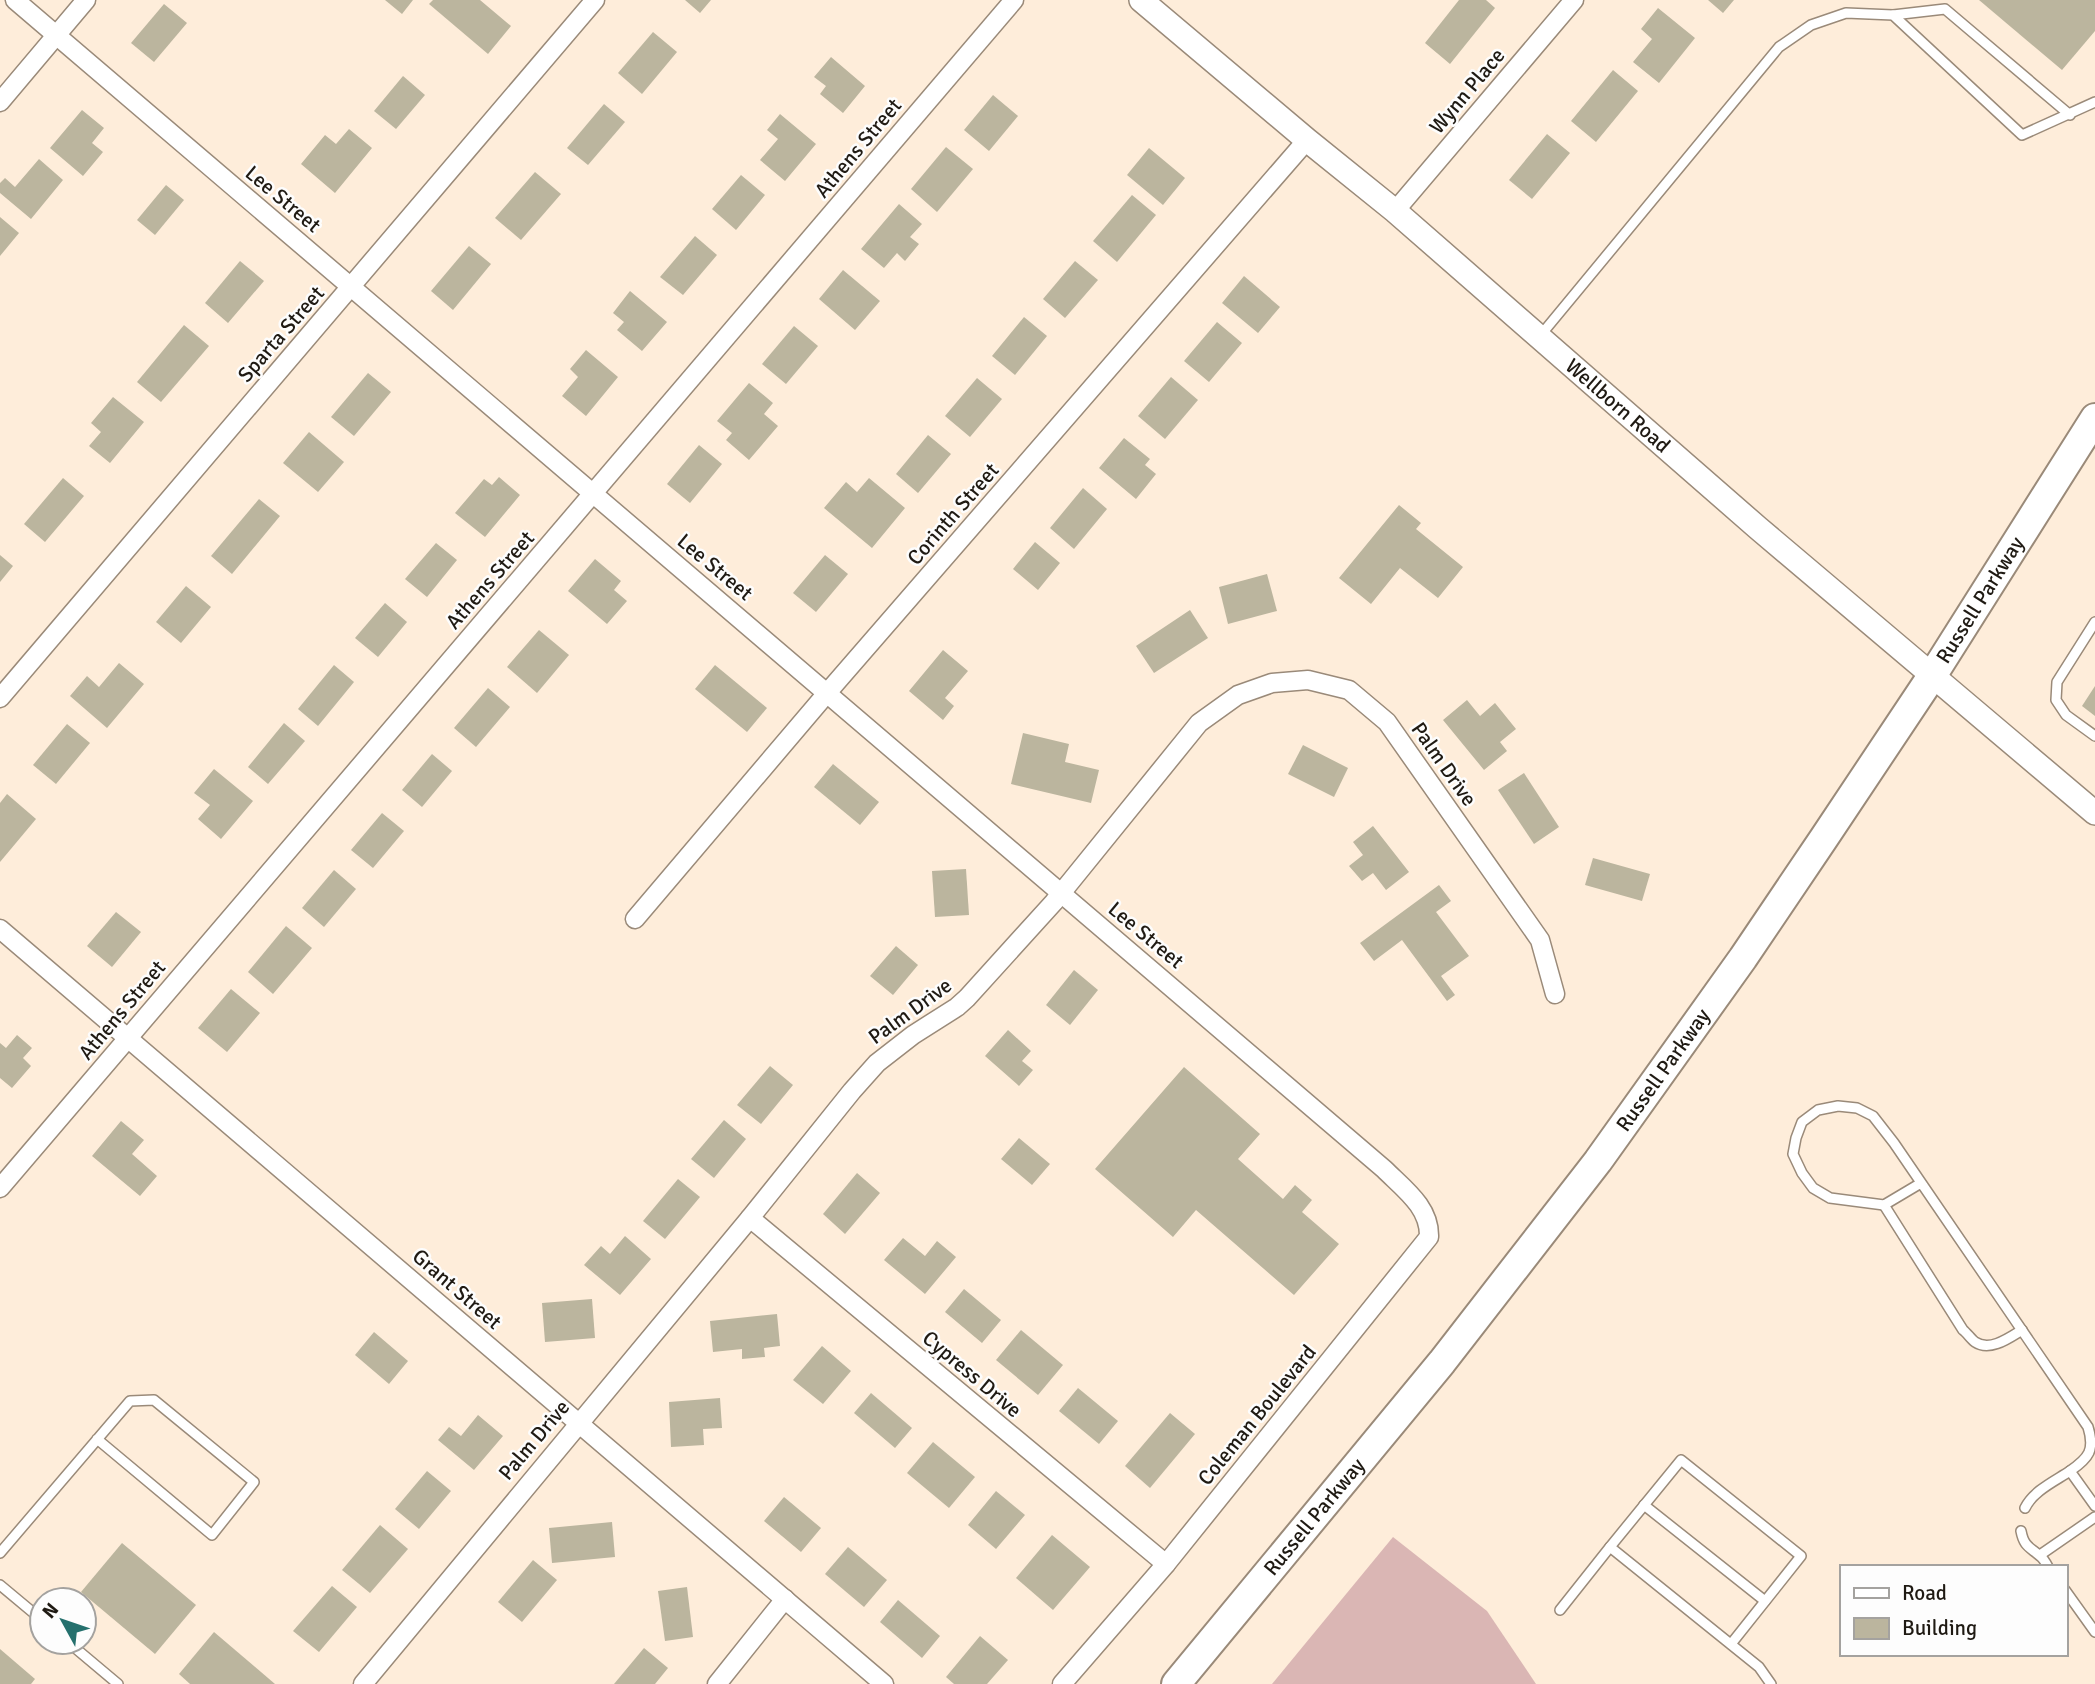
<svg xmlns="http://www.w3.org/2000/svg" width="2095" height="1684" font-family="Signika,sans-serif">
	<rect width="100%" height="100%" fill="#feedda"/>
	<path fill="#dab6b4" d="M1393,1537L1487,1611L1536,1684H1272Z"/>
	<g fill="#bbb59e">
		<path d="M385,0H413L402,14Z"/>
		<path d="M433,0H480L511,26L488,54L429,4Z"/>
		<path d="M685,0H711L700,13Z"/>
		<path d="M1459,0H1486L1495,8L1450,64L1425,43Z"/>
		<path d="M1708,0H1734L1723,13Z"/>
		<path d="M1979,0H2095V31L2062,70Z"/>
		<path d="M164,4L187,23L154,62L131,43Z"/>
		<path d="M1658,8L1695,38L1659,83L1633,62L1652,39L1641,29Z"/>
		<path d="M653,32L677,52L642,94L618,73Z"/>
		<path d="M831,57L865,86L843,113L820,94L826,86L814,77Z"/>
		<path d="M1613,70L1638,91L1596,142L1571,121Z"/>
		<path d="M403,76L425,95L396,129L374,111Z"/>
		<path d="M993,95L1018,116L989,151L964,130Z"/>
		<path d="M604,104L625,122L588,165L567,148Z"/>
		<path d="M82,110L104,128L92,143L103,152L83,176L50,148Z"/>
		<path d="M780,114L816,144L785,181L760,160L778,139L767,130Z"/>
		<path d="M349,129L372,148L335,193L301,164L325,135L336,144Z"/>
		<path d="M1547,134L1570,153L1532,199L1509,180Z"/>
		<path d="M946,147L973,169L937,212L911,189Z"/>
		<path d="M1149,148L1185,178L1163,205L1127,175Z"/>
		<path d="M39,159L63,180L31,219L0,193V183L5,178L15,187Z"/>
		<path d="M535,172L561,194L521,240L495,218Z"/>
		<path d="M741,175L765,195L736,230L712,209Z"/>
		<path d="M166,185L184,200L155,235L137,220Z"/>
		<path d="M1132,195L1156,215L1117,262L1093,241Z"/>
		<path d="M899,204L922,224L910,237L919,244L905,261L897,253L884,268L861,249Z"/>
		<path d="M0,217L19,233L0,256Z"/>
		<path d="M695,236L717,255L683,295L660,277Z"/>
		<path d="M469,246L491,264L453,310L431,291Z"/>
		<path d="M240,261L264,281L228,323L205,303Z"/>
		<path d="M1075,261L1098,280L1065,318L1043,299Z"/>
		<path d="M843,270L880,301L855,330L819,299Z"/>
		<path d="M1244,276L1280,307L1258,333L1222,303Z"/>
		<path d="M630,291L667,322L642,351L617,330L624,322L613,313Z"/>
		<path d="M1024,317L1047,336L1015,375L992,356Z"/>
		<path d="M1217,322L1242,343L1209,382L1184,361Z"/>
		<path d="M184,325L209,346L161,402L137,382Z"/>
		<path d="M794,326L818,346L786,384L762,364Z"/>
		<path d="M586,350L618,377L586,416L562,396L578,377L570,369Z"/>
		<path d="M368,373L391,392L354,436L331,417Z"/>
		<path d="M1171,377L1198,400L1165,439L1138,416Z"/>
		<path d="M977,378L1002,399L970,437L945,416Z"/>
		<path d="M749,383L773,403L764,414L778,426L749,460L726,440L732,433L717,421Z"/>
		<path d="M113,397L144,422L110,463L89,446L101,432L91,423Z"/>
		<path d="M309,432L344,462L318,492L283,463Z"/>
		<path d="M928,435L951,454L918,493L896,474Z"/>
		<path d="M1124,438L1150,459L1145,465L1156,474L1136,499L1099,468Z"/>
		<path d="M699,445L722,464L690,503L667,484Z"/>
		<path d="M499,477L520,495L485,537L455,513L484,479L492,485Z"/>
		<path d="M63,478L84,496L45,542L24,524Z"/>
		<path d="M869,478L905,508L872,548L824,508L846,482L857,492Z"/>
		<path d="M1083,488L1107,509L1074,549L1050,528Z"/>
		<path d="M259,499L280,516L232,574L211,556Z"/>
		<path d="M1399,505L1421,523L1416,529L1463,567L1438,598L1400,568L1371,604L1339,578Z"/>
		<path d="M1035,542L1060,563L1038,590L1013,569Z"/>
		<path d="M436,543L457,560L427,597L405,579Z"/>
		<path d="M0,555L13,566L0,582Z"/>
		<path d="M825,555L848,574L816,612L793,593Z"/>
		<path d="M595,559L621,581L614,590L627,601L607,624L568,591Z"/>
		<path d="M1267,574L1277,611L1228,624L1219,587Z"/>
		<path d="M186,586L211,607L181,643L156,622Z"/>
		<path d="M385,603L407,622L378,657L355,638Z"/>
		<path d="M1190,610L1208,638L1154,673L1136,646Z"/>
		<path d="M539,630L569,655L537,693L507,667Z"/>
		<path d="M943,650L968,671L945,698L954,706L943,720L909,691Z"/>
		<path d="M119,663L144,684L107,728L70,696L87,676L99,687Z"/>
		<path d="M334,665L354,682L318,726L298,709Z"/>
		<path d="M715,665L767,708L747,732L695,689Z"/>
		<path d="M2095,686V716L2082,706Z"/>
		<path d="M488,688L510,707L476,747L454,728Z"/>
		<path d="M1467,700L1480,716L1495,703L1516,729L1500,742L1507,751L1484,770L1443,720Z"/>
		<path d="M284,723L305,741L268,784L248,767Z"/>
		<path d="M67,724L90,743L56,784L33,765Z"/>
		<path d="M1023,733L1069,744L1065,762L1099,770L1091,803L1011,784Z"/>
		<path d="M1303,745L1348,768L1334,797L1288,774Z"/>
		<path d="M432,754L452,771L422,807L402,790Z"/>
		<path d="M833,764L879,802L860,825L814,787Z"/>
		<path d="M214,769L253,801L221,839L198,819L210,805L194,793Z"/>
		<path d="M1524,773L1559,827L1534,844L1498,790Z"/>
		<path d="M7,794L36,819L0,862V803Z"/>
		<path d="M382,813L404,831L373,868L351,850Z"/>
		<path d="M1373,826L1409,872L1386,890L1373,873L1362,881L1349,866L1363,855L1353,842Z"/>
		<path d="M1593,858L1650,874L1642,901L1585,885Z"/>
		<path d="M966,869L969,915L935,917L932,871Z"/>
		<path d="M334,870L356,889L324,927L302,908Z"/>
		<path d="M1439,885L1451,901L1436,912L1469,956L1441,976L1455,995L1447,1001L1402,940L1374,961L1360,943Z"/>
		<path d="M116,912L141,932L112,967L87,946Z"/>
		<path d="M286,926L312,948L273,994L248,972Z"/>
		<path d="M896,946L918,965L893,995L870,976Z"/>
		<path d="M1074,970L1098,990L1070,1025L1046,1005Z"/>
		<path d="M231,989L260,1013L227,1052L198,1028Z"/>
		<path d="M1008,1030L1031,1051L1022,1061L1033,1070L1019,1086L985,1056Z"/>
		<path d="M17,1035L32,1048L23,1058L31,1066L12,1088L0,1078V1043L6,1048Z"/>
		<path d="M770,1066L793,1085L761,1124L737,1105Z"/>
		<path d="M1184,1067L1260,1134L1238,1159L1283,1199L1295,1185L1312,1200L1302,1212L1339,1244L1294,1295L1196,1210L1173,1237L1095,1169Z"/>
		<path d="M724,1120L746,1139L714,1178L691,1159Z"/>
		<path d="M121,1121L144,1140L132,1154L157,1176L140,1196L92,1156Z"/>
		<path d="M1019,1138L1050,1164L1032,1185L1001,1159Z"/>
		<path d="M857,1173L880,1193L845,1234L823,1214Z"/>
		<path d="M678,1179L700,1197L665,1239L643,1221Z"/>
		<path d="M625,1236L651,1259L620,1295L584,1265L601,1246L610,1254Z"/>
		<path d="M903,1238L925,1256L937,1241L956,1257L925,1294L884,1260Z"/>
		<path d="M964,1289L1001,1320L982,1343L945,1312Z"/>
		<path d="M592,1299L595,1338L545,1342L542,1303Z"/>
		<path d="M777,1314L780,1346L764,1348L765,1357L742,1359V1349L713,1352L710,1321Z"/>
		<path d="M1021,1330L1063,1365L1038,1395L996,1360Z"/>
		<path d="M374,1332L408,1361L389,1384L355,1355Z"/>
		<path d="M822,1346L851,1371L823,1404L793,1380Z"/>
		<path d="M1078,1388L1118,1421L1099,1444L1059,1411Z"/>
		<path d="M871,1393L912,1428L895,1448L854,1413Z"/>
		<path d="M720,1398L722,1428L703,1429L704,1445L671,1447L669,1402Z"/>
		<path d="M1170,1413L1195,1434L1150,1488L1125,1466Z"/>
		<path d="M478,1415L503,1436L474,1470L438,1440L449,1427L461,1436Z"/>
		<path d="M933,1442L975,1477L949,1508L907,1473Z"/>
		<path d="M427,1471L451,1491L419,1529L395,1509Z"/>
		<path d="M996,1491L1025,1515L996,1549L968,1525Z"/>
		<path d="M784,1497L821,1528L801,1552L764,1521Z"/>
		<path d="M612,1522L615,1557L552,1563L549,1528Z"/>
		<path d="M380,1525L408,1549L370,1593L342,1570Z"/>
		<path d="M1052,1535L1090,1567L1053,1610L1016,1578Z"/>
		<path d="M122,1543L196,1605L155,1654L81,1592Z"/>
		<path d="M848,1547L887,1580L864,1607L825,1574Z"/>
		<path d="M533,1560L557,1580L522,1622L498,1602Z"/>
		<path d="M332,1586L357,1607L319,1652L293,1631Z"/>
		<path d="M687,1587L693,1637L665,1641L658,1591Z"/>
		<path d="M898,1600L940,1636L922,1658L880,1622Z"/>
		<path d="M214,1632L275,1684H190L179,1674Z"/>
		<path d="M980,1636L1008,1660L987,1684H954L946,1677Z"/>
		<path d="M644,1648L668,1668L655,1684H614Z"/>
		<path d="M0,1649L35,1679L31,1684H0Z"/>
	</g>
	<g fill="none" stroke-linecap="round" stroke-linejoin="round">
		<defs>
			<g id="service">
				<path d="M1893,15L1945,9L2070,115"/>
				<path d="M1540,336L1779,47L1811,25L1846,13L1893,15L2022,135L2095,102"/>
				<path d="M2095,622L2057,682L2056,700L2066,715L2095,736"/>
				<path d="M1921,1183L1884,1205L1830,1198L1813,1188L1802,1173L1793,1154L1796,1138L1802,1122L1818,1110L1838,1106L1857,1108L1873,1116L1894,1143L2088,1427C2095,1450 2089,1458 2070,1471L2095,1506"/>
				<path d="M1884,1205L1963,1330C1967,1333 1971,1339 1975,1342C1990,1352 2009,1338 2022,1330"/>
				<path d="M1644,1505L1765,1601"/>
				<path d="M2025,1508C2033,1491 2055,1481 2070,1471"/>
				<path d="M2021,1531C2024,1547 2030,1547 2040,1556C2044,1559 2046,1563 2048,1567"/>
				<path d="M0,1553L130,1401L154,1400L254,1482L212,1535L97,1439"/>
				<path d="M2040,1555L2095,1517"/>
				<path d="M0,1585L42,1620"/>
				<path d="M2065,1590L2095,1632"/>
				<path d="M1560,1610L1610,1547"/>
				<path d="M68,1642L118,1684"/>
				<path d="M1731,1644L1801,1556L1681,1460L1610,1547L1759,1667L1771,1684"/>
			</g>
			<g id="minor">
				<path d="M15,0L1384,1169C1404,1189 1430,1207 1429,1237L1166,1564L1062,1684"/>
				<path d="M0,102L86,0"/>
				<path d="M1395,211L1574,0"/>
				<path d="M0,698L595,0"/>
				<path d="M635,919L827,693L1307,140"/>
				<path d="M0,929L884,1684"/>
				<path d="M0,1188L1014,0"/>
				<path d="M750,1218L1166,1564"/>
				<path d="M363,1684L750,1218L852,1091L877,1063L913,1035L957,1007L967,998L1054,902L1199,723L1238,695L1272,683L1308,680L1349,690L1387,722L1540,940L1555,994"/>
				<path d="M717,1684L785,1599"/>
			</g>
			<g id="tertiary">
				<path id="s1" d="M1141,0L1307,140L1395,211L1758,528L2095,813"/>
			</g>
			<g id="primary">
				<path id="s2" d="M1176,1684L1442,1362L1598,1161L1743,958L1824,838L1932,676L2095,418"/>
			</g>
		</defs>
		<use href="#service" stroke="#9a8a79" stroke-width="12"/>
		<use href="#minor" stroke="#9a8a79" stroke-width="21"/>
		<use href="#tertiary" stroke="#9a8a79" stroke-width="26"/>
		<use href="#primary" stroke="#9a8a79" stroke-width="32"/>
		<use href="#service" stroke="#fff" stroke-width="9"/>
		<use href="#minor" stroke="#fff" stroke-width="18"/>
		<use href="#tertiary" stroke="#fff" stroke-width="23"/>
		<use href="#primary" stroke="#fff" stroke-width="28"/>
	</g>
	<g text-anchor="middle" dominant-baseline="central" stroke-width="5" stroke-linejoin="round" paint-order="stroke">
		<g font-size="21" fill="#1f1a13" stroke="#fdfdfd">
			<text transform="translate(1467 91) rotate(-50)">Wynn Place</text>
			<text transform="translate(858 148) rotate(-50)">Athens Street</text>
			<text transform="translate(283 199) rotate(40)">Lee Street</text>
			<text transform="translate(281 334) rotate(-49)">Sparta Street</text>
			<text stroke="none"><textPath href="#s1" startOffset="626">Wellborn Road</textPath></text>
			<text transform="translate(953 514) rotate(-49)">Corinth Street</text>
			<text transform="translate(715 567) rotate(40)">Lee Street</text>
			<text transform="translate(490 580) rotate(-49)">Athens Street</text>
			<text stroke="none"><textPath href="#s2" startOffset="1351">Russell Parkway</textPath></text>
			<text transform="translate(1444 764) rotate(55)">Palm Drive</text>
			<text transform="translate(1146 935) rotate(40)">Lee Street</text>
			<text transform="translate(122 1010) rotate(-50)">Athens Street</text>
			<text transform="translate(910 1011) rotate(-36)">Palm Drive</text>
			<text stroke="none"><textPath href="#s2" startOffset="784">Russell Parkway</textPath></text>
			<text transform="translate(457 1289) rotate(41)">Grant Street</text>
			<text transform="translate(972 1374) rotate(40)">Cypress Drive</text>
			<text transform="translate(1257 1415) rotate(-51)">Coleman Boulevard</text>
			<text transform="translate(534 1440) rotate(-50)">Palm Drive</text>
			<text stroke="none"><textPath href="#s2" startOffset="217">Russell Parkway</textPath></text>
		</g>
	</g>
	<rect x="1840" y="1565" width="228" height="91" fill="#fdfdfd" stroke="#a4a29f" stroke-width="2"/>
	<rect x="1854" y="1588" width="35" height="10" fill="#ffffff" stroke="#a4a29f" stroke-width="2"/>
	<text x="1902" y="1600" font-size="21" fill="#1f1a13">Road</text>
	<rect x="1854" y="1618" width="35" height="21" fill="#bbb59e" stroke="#a4a29f" stroke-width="2"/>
	<text x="1902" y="1635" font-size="21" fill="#1f1a13">Building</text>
	<g transform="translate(63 1621) rotate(310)"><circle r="33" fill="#fdfdfd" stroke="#a4a29f" stroke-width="2"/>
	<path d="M0-5L12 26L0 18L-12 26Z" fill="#25706d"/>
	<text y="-10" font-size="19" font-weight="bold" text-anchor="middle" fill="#1f1a13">N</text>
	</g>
</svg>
